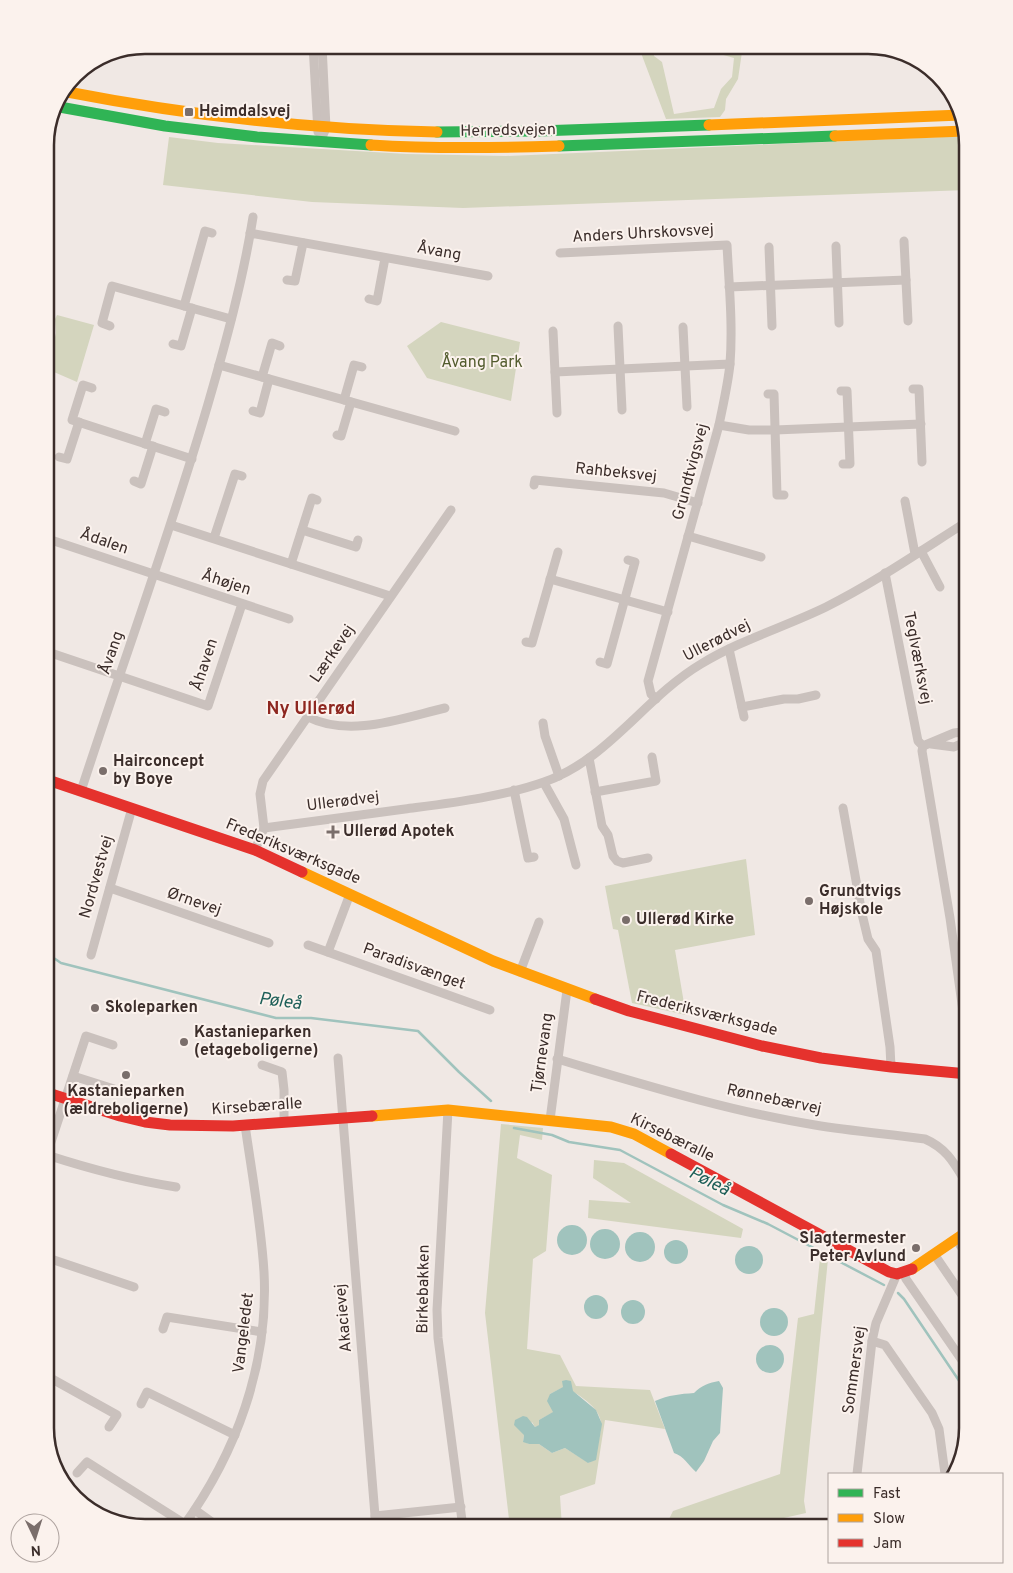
<svg xmlns="http://www.w3.org/2000/svg" width="1013" height="1573" font-family="Overpass,sans-serif">
	<rect width="100%" height="100%" fill="#f0e8e4"/>
	<g fill="#d4d5be" fill-rule="evenodd">
		<path d="M638,45H652L654,56L662,62L674,114L714,108L721,89L732,77L734,58L713,52L716,45H725L742,52L738,79L726,99L725,110L720,117L666,119Z"/>
		<path d="M966,136L968,144V190L463,208L312,202L163,185L169,137L218,143L407,154L506,156Z"/>
		<path d="M57,315L94,325L77,382L47,369L56,333L55,319Z"/>
		<path d="M441,322L520,342L511,401L427,378L407,346Z"/>
		<path d="M746,859L755,935L675,950L686,1015L632,1003L618,930L613,929L605,886Z"/>
		<path d="M501,1124L543,1128L542,1140L520,1135L517,1158L552,1175L546,1251L533,1259L527,1349L560,1355L576,1386L650,1390L665,1429L605,1420L595,1484L560,1496L562,1528H510L485,1313ZM564,1387C577,1393 602,1408 601,1425C601,1439 594,1452 589,1463L565,1448L552,1453L539,1444H529L523,1441L524,1435L532,1422L535,1427L540,1425L539,1420L554,1412L551,1406L550,1394Z"/>
		<path d="M594,1160L624,1163L743,1229L741,1238L588,1218L589,1200L631,1203L593,1178Z"/>
		<path d="M820,1258L828,1259L804,1501L806,1513L775,1520V1528H594L666,1525L673,1511L780,1474L798,1318L814,1314Z"/>
	</g>
	<g fill="#a0c3bd">
		<circle cx="572" cy="1240" r="15"/>
		<circle cx="605" cy="1244" r="15"/>
		<circle cx="640" cy="1247" r="15"/>
		<circle cx="676" cy="1252" r="12"/>
		<circle cx="749" cy="1260" r="14"/>
		<circle cx="596" cy="1307" r="12"/>
		<circle cx="633" cy="1312" r="12"/>
		<circle cx="774" cy="1322" r="14"/>
		<circle cx="770" cy="1359" r="14"/>
		<path d="M566,1380L571,1381L573,1391L596,1410L602,1424L596,1460L588,1463L565,1448L552,1453L539,1444H529L523,1442L524,1435L514,1425L515,1420L523,1416L527,1417L535,1427L539,1425V1420L553,1412L547,1401L550,1394L563,1387L562,1381Z"/>
		<path d="M719,1381L723,1388L720,1433L713,1441L704,1461L696,1472C688,1465 684,1456 674,1453L655,1401C669,1395 680,1394 694,1393C702,1385 709,1383 719,1381Z"/>
	</g>
	<g fill="none" stroke-linecap="round" stroke-linejoin="round">
		<g stroke="#a0c3bd" stroke-width="2.5">
			<path d="M45,952L61,963L276,1018H311L418,1031L459,1072L491,1101"/>
			<path d="M514,1128L552,1135L569,1142L620,1150L723,1205L768,1224L884,1285"/>
			<path d="M898,1293L904,1299L968,1394"/>
		</g>
		<g stroke="#cac1bd" stroke-width="9">
			<path d="M313,45L318,132"/>
			<path d="M320,142L326,128L322,45"/>
			<path d="M250,233L488,276"/>
			<path d="M904,241L908,321"/>
			<path d="M836,246L839,323"/>
			<path d="M769,247L772,326"/>
			<path d="M560,253L727,245C729,285 733,325 730,364C728,384 723,405 719,425L648,681L651,694L656,699"/>
			<path d="M287,280L295,281L303,243"/>
			<path d="M729,287L906,280"/>
			<path d="M369,299L377,301L385,258"/>
			<path d="M184,306L205,231L212,233"/>
			<path d="M110,326L102,323L112,286L231,319"/>
			<path d="M618,326L622,410"/>
			<path d="M683,327L687,407"/>
			<path d="M553,331L557,413"/>
			<path d="M173,344L181,346L192,308"/>
			<path d="M219,365L455,431"/>
			<path d="M555,372L730,364"/>
			<path d="M262,377L272,343L280,346"/>
			<path d="M92,388L83,385L72,420L192,459"/>
			<path d="M913,389H919L922,462"/>
			<path d="M841,391H847L850,464H843"/>
			<path d="M768,394H774L777,495H784"/>
			<path d="M344,400L354,365L362,367"/>
			<path d="M253,411L260,413L269,379"/>
			<path d="M719,425L749,430H775L921,424"/>
			<path d="M337,435L341,436L351,402"/>
			<path d="M145,444L156,409L165,412"/>
			<path d="M59,457L67,459L79,422"/>
			<path d="M134,481L141,484L153,446"/>
			<path d="M534,485L535,480L664,493L698,503"/>
			<path d="M905,501L915,554"/>
			<path d="M171,525L390,596"/>
			<path d="M302,530L356,547L358,540"/>
			<path d="M688,536L761,557"/>
			<path d="M45,538L289,619"/>
			<path d="M214,538L235,474L242,476"/>
			<path d="M921,551L940,587"/>
			<path d="M291,564L312,498L317,500"/>
			<path d="M885,573L918,741L923,746"/>
			<path d="M550,579L668,612"/>
			<path d="M526,642L532,643L558,552"/>
			<path d="M729,649L744,717"/>
			<path d="M45,651L208,706L242,604"/>
			<path d="M600,662L607,664L635,562L628,560"/>
			<path d="M742,707L784,699H798L816,695"/>
			<path d="M308,717C350,738 402,718 445,708"/>
			<path d="M543,723L545,736L559,776"/>
			<path d="M931,744L954,747L965,742V736L962,732L954,733L923,746L922,751L950,918L968,1047"/>
			<path d="M589,758L602,826L608,835L613,856L617,861L623,863L648,858"/>
			<path d="M544,783L564,819L576,865"/>
			<path d="M514,790L528,858L534,857"/>
			<path d="M81,791C123,662 170,534 208,404C226,342 243,280 253,217"/>
			<path d="M595,792L656,781L652,757"/>
			<path d="M843,808L862,914L868,939L876,951L890,1047L891,1067"/>
			<path d="M264,828C311,822 358,815 405,809C450,803 502,797 544,782C608,760 644,698 701,664C740,640 785,627 826,607C876,582 922,550 968,521"/>
			<path d="M255,850L264,828L260,794L263,781L451,510"/>
			<path d="M110,888L269,943"/>
			<path d="M308,945L490,1010"/>
			<path d="M328,952L350,894"/>
			<path d="M91,955L132,808"/>
			<path d="M520,972L539,922"/>
			<path d="M338,1058L376,1528"/>
			<path d="M557,1059C642,1084 728,1111 815,1125C851,1131 888,1134 925,1139C948,1149 955,1165 968,1186"/>
			<path d="M262,1065L282,1072L284,1090V1122"/>
			<path d="M73,1076L114,1089"/>
			<path d="M448,1110L437,1310L438,1338L463,1528"/>
			<path d="M550,1120L567,990"/>
			<path d="M47,1155C90,1169 132,1180 176,1187"/>
			<path d="M45,1160L86,1036L113,1045"/>
			<path d="M956,1239L968,1257"/>
			<path d="M934,1254L964,1298"/>
			<path d="M45,1257L134,1287"/>
			<path d="M904,1273L906,1279L968,1369"/>
			<path d="M163,1329L167,1317L262,1332"/>
			<path d="M872,1341L885,1345L932,1413L939,1429L945,1474"/>
			<path d="M45,1375L117,1415L109,1427"/>
			<path d="M141,1404L147,1392L235,1435"/>
			<path d="M77,1473L87,1462L185,1524"/>
			<path d="M857,1474L872,1341L876,1323L897,1274"/>
			<path d="M195,1510L220,1528"/>
			<path d="M375,1516L461,1507"/>
			<path d="M182,1528C236,1454 269,1365 264,1272C261,1223 252,1174 245,1125"/>
		</g>
		<g stroke="#30b455" stroke-width="11">
			<path d="M54,106L165,126L257,137L371,145"/>
			<path d="M437,132L539,131L709,125"/>
			<path d="M559,146L835,136"/>
		</g>
		<g stroke="#ff9f0a" stroke-width="11">
			<path d="M62,91C186,115 310,130 437,132"/>
			<path d="M709,125L961,115"/>
			<path d="M835,136L965,131"/>
			<path d="M371,145C434,149 497,148 559,146"/>
			<path d="M302,872L493,961L595,999"/>
			<path d="M372,1116L448,1110L611,1127L634,1134L671,1154"/>
			<path d="M912,1269L968,1231"/>
		</g>
		<g stroke="#e5322d" stroke-width="11">
			<path d="M45,779L255,850L302,872"/>
			<path d="M595,999L629,1011L762,1046L821,1058L891,1067L968,1074"/>
			<path d="M45,1092L120,1116L145,1122L170,1125L233,1126L372,1116"/>
			<path d="M671,1154L889,1272L897,1274L912,1269"/>
		</g>
	</g>
	<g fill="#7a6e6b" stroke="#fbf2ed" stroke-width="2">
		<rect x="184" y="107" width="10" height="10" rx="2.5"/>
		<circle cx="103" cy="771" r="5"/>
		<path d="M330.5 824.5h5v5h5v5h-5v5h-5v-5h-5v-5h5z"/>
		<circle cx="809" cy="901" r="5"/>
		<circle cx="626" cy="920" r="5"/>
		<circle cx="95" cy="1008" r="5"/>
		<circle cx="184" cy="1042" r="5"/>
		<circle cx="126" cy="1075" r="5"/>
		<circle cx="916" cy="1248" r="5"/>
	</g>
	<g text-anchor="middle" dominant-baseline="central" stroke-width="4" stroke-linejoin="round" paint-order="stroke">
		<g font-size="16" font-weight="bold" fill="#3b2d2a" stroke="#fbf2ed" text-anchor="start">
			<text x="199" y="112">Heimdalsvej</text>
			<text x="113" y="762">Hairconcept<tspan x="113" dy="18">by Boye</tspan></text>
			<text x="343" y="832">Ullerød Apotek</text>
			<text x="819" y="892">Grundtvigs<tspan x="819" dy="18">Højskole</tspan></text>
			<text x="636" y="920">Ullerød Kirke</text>
			<text x="105" y="1008">Skoleparken</text>
			<text x="194" y="1033">Kastanieparken<tspan x="194" dy="18">(etageboligerne)</tspan></text>
			<text x="126" y="1092" text-anchor="middle">Kastanieparken<tspan x="126" dy="18">(ældreboligerne)</tspan></text>
			<text x="906" y="1239" text-anchor="end">Slagtermester<tspan x="906" dy="18">Peter Avlund</tspan></text>
		</g>
		<g font-size="16" fill="#3b2d2a" stroke="#fbf2ed">
			<text transform="translate(508 131) rotate(-1)">Herredsvejen</text>
			<text transform="translate(643 234) rotate(-3)">Anders Uhrskovsvej</text>
			<text transform="translate(439 252) rotate(10)">Åvang</text>
			<text transform="translate(691 472) rotate(-75)">Grundtvigsvej</text>
			<text transform="translate(616 473) rotate(6)">Rahbeksvej</text>
			<text transform="translate(104 542) rotate(19)">Ådalen</text>
			<text transform="translate(226 583) rotate(18)">Åhøjen</text>
			<text transform="translate(717 641) rotate(-27)">Ullerødvej</text>
			<text transform="translate(112 653) rotate(-71)">Åvang</text>
			<text transform="translate(333 654) rotate(-56)">Lærkevej</text>
			<text transform="translate(917 658) rotate(79)">Teglværksvej</text>
			<text transform="translate(205 665) rotate(-72)">Åhaven</text>
			<text transform="translate(343 802) rotate(-7)">Ullerødvej</text>
			<text transform="translate(293 852) rotate(23)">Frederiksværksgade</text>
			<text transform="translate(97 877) rotate(-74)">Nordvestvej</text>
			<text transform="translate(194 902) rotate(19)">Ørnevej</text>
			<text transform="translate(414 967) rotate(20)">Paradisvænget</text>
			<text transform="translate(707 1014) rotate(14)">Frederiksværksgade</text>
			<text transform="translate(543 1053) rotate(-82)">Tjørnevang</text>
			<text transform="translate(774 1100) rotate(12)">Rønnebærvej</text>
			<text transform="translate(257 1107) rotate(-4)">Kirsebæralle</text>
			<text transform="translate(672 1138) rotate(26)">Kirsebæralle</text>
			<text transform="translate(424 1289) rotate(-89)">Birkebakken</text>
			<text transform="translate(344 1318) rotate(-95)">Akacievej</text>
			<text transform="translate(244 1333) rotate(-83)">Vangeledet</text>
			<text transform="translate(855 1370) rotate(-82)">Sommersvej</text>
		</g>
		<g font-size="16" fill="#525b2d" stroke="#fbf2ed">
			<text x="482" y="363">Åvang Park</text>
		</g>
		<g font-size="18" font-weight="bold" fill="#8e2720" stroke="#fbf2ed">
			<text x="311" y="709">Ny Ullerød</text>
		</g>
		<g font-size="18" font-style="italic" fill="#1d5f58" stroke="#fbf2ed">
			<text transform="translate(280 1002) rotate(7)">Pøleå</text>
			<text transform="translate(709 1182) rotate(27)">Pøleå</text>
		</g>
	</g>
	<path d="M0 0H1013V1573H0ZM145 54H868A91 91 0 0 1 959 145V1428A91 91 0 0 1 868 1519H145A91 91 0 0 1 54 1428V145A91 91 0 0 1 145 54Z" fill="#fbf2ed" fill-rule="evenodd"/>
	<path fill="none" stroke="#3b2d2a" stroke-width="2.5" d="M145 54H868A91 91 0 0 1 959 145V1428A91 91 0 0 1 868 1519H145A91 91 0 0 1 54 1428V145A91 91 0 0 1 145 54Z"/>
	<rect x="828" y="1473" width="175" height="90" fill="#fbf2ed" stroke="#aea39f"/>
	<rect x="838" y="1489" width="25" height="8" fill="#30b455" stroke="#aea39f"/>
	<text x="873" y="1498" font-size="15" fill="#3b2d2a">Fast</text>
	<rect x="838" y="1514" width="25" height="8" fill="#ff9f0a" stroke="#aea39f"/>
	<text x="873" y="1523" font-size="15" fill="#3b2d2a">Slow</text>
	<rect x="838" y="1539" width="25" height="8" fill="#e5322d" stroke="#aea39f"/>
	<text x="873" y="1548" font-size="15" fill="#3b2d2a">Jam</text>
	<g transform="translate(35 1538) rotate(176)"><circle r="24" fill="#fbf2ed" stroke="#aea39f"/>
	<path d="M0-4L9 19L0 12L-9 19Z" fill="#7a6e6b"/>
	<text y="-8" font-size="14" font-weight="bold" text-anchor="middle" fill="#3b2d2a">N</text>
	</g>
</svg>
